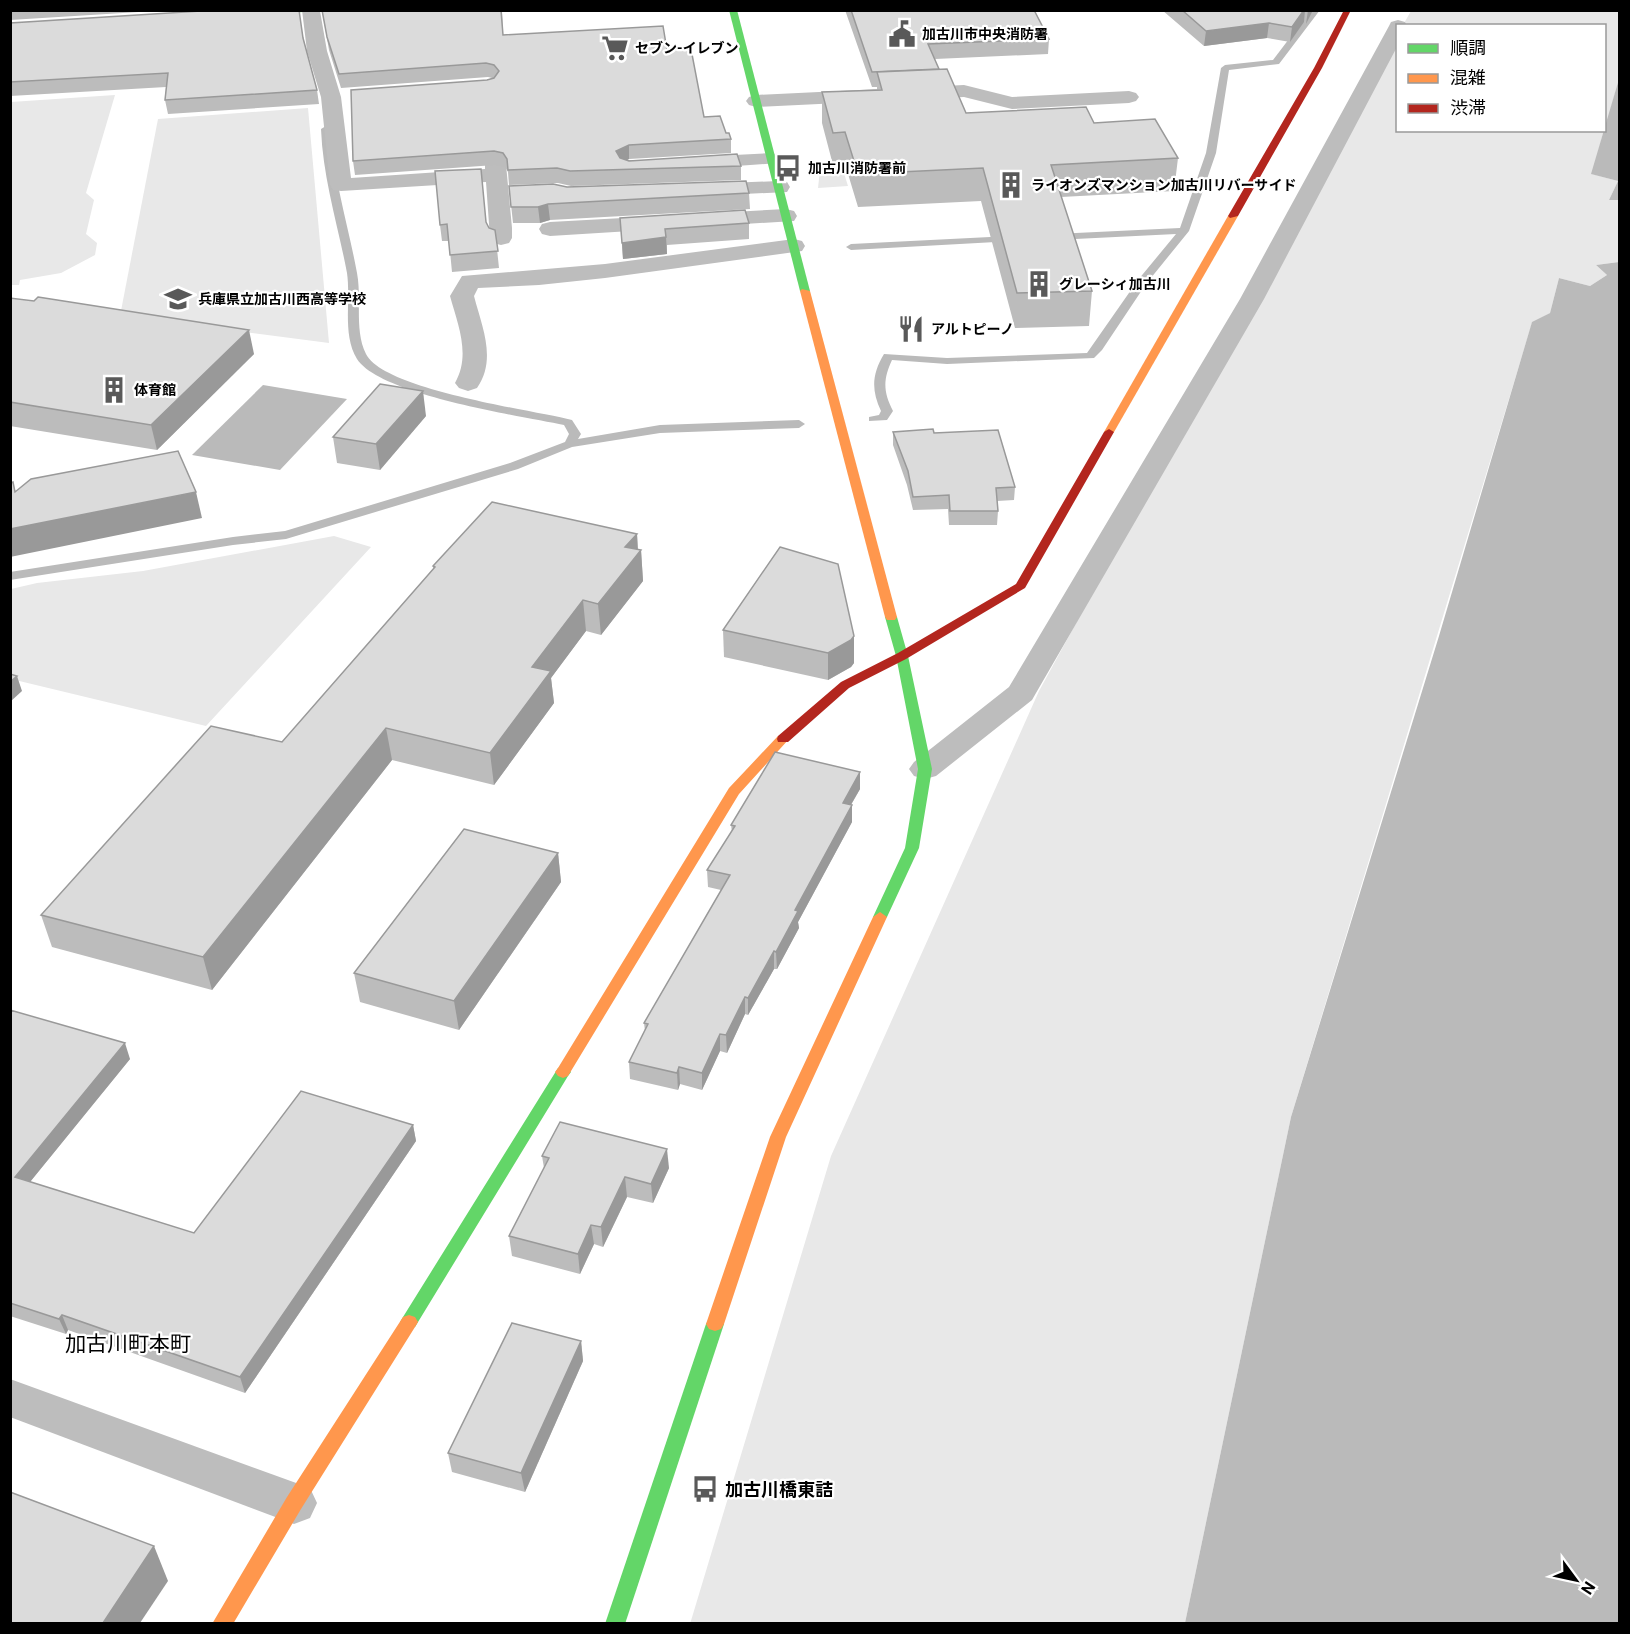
<svg xmlns="http://www.w3.org/2000/svg" width="1630" height="1634" font-family="Roboto,'Noto Sans JP',sans-serif">
	<rect width="100%" height="100%" fill="#fff"/>
	<g fill="#e8e8e8">
		<path d="M1411,11H1619V79L1605,130L1604,26L1403,25Z"/>
		<path d="M1397,35L1398,130H1604L1592,174L1618,181L1609,200H1619V262L1596,265L1607,275L1590,286L1559,278L1550,313L1532,323L1291,1117L1185,1623L690,1624L831,1156L1039,691Z"/>
		<path d="M115,95L86,193L94,200L86,234L97,243L95,255L61,273L20,280L19,285H11V102Z"/>
		<path d="M308,108L329,343L120,316L158,119Z"/>
		<path d="M820,170H843L848,186L818,188Z"/>
		<path d="M334,536L371,547L206,726L11,679V589L37,583L143,571Z"/>
	</g>
	<g fill="#bababa">
		<path d="M1619,79V200H1609L1618,181L1591,174Z"/>
		<path d="M1619,262V1623H1185L1291,1117L1439,636L1532,322L1550,313L1559,278L1590,286L1607,275L1596,265Z"/>
		<path d="M263,385L347,399L280,470L192,455Z"/>
	</g>
	<g fill="none" stroke-linecap="round" stroke-linejoin="round">
		<g fill="#bababa" fill-rule="evenodd">
			<path d="M1311,10H1320L1279,64L1229,70L1216,153L1189,231L1146,284L1102,350L1094,358L947,364L892,360C883,379 883,392 893,411L887,420L869,421V417L879,415L881,411C871,390 872,374 884,354L947,358L1087,353L1138,280L1176,234L1055,240L1050,237L1055,234L1180,228L1206,153L1221,68L1225,65L1273,60Z"/>
			<path d="M326,126L331,129C333,178 348,224 357,273C362,299 354,330 366,354C384,390 532,410 572,420L581,434L578,439L660,425L799,420L805,424L799,428L660,433L572,447L518,469L286,539L233,545L10,580V572L233,537L285,531L510,463L565,442L569,434L564,425C520,416 380,395 357,359C342,335 351,300 347,273C338,225 323,179 321,129Z"/>
			<path d="M1010,236L1015,239L1014,241L851,250L846,247L851,244Z"/>
		</g>
		<g fill="#bdbdbd" fill-rule="evenodd">
			<path d="M302,10L320,11L327,51L341,97L351,178L485,169V154L488,150L495,148L502,150L505,154L512,228V238L509,243L501,245L493,243L490,238L486,182L341,191L333,190L330,185L321,97L307,51Z"/>
			<path d="M1398,20L1405,22L1407,26H1398V45L1264,299L1036,693L1032,700L936,776L925,779L914,776L909,769L914,762L1009,687L1240,299L1389,26L1391,22Z"/>
			<path d="M964,85L1012,97L1129,91L1136,93L1139,97L1136,101L1129,103L1012,109L964,97L756,107L749,105L746,101L749,97L756,95Z"/>
			<path d="M772,153L779,155L783,159L779,163L695,169L688,167L684,163L688,159L695,157Z"/>
			<path d="M779,181L787,182L790,187L787,192L702,196L694,195L691,190L694,185L702,184Z"/>
			<path d="M786,209L794,211L797,216L794,221L550,236L542,234L539,229L542,224L550,222Z"/>
			<path d="M794,239L802,241L805,246L802,251L605,278L539,285L478,288L474,296C482,327 497,359 477,388L468,391L459,388L455,383C471,355 458,325 450,296L462,276L605,264Z"/>
			<path d="M10,1379L310,1488L317,1503L310,1518L294,1524L10,1417Z"/>
		</g>
		<g fill="#63d668" fill-rule="evenodd">
			<path d="M277,10H327L255,16L251,14L255,12Z"/>
			<path d="M729,10H737L810,291L808,293L800,291Z"/>
			<path d="M891,613L897,617L908,656L932,769L919,848L887,917L880,922L873,917L905,848L918,769L896,656L885,617Z"/>
			<path d="M563,1066L568,1068L571,1072L568,1076L415,1327L409,1329L403,1327L400,1322L403,1317L558,1068Z"/>
			<path d="M715,1317L721,1319L724,1324L625,1624H605L706,1324L709,1319Z"/>
		</g>
		<g fill="#ff974d" fill-rule="evenodd">
			<path d="M1233,213L1238,216L1114,432L1109,435L1105,434L1104,432L1228,216Z"/>
			<path d="M802,289L810,291L897,617L895,620H887L885,617L800,291Z"/>
			<path d="M783,735L789,739L739,794L568,1076L563,1078L558,1076L555,1072L558,1068L729,788L778,736Z"/>
			<path d="M880,912L887,917L786,1137L724,1324L721,1329L715,1331L709,1329L706,1324L770,1137L873,917Z"/>
			<path d="M409,1315L415,1317L418,1322L415,1327L301,1509L233,1624H212L287,1497L403,1317Z"/>
		</g>
		<g fill="#b3261e" fill-rule="evenodd">
			<path d="M1344,10H1351L1322,68L1238,216L1230,218L1228,216L1314,68Z"/>
			<path d="M1109,429L1114,432L1025,588L906,659L849,688L788,742H778L777,739L778,736L841,682L898,653L1016,584L1104,432Z"/>
		</g>
	</g>
	<g fill="#bcbcbc">
		<path d="M10,10H171L10,20Z"/>
		<path d="M322,10H502L503,35L667,50L704,117L726,133L731,139V153L629,159L627,160L741,166V180L571,186L558,183L509,185L508,172L505,167L495,165L355,175L353,161L487,80L492,78L488,77L341,88L329,50Z"/>
		<path d="M845,10H1034L1049,39L1048,54L935,59L939,70L966,113L1094,123L1178,158L1174,191L1061,197L1092,291L1089,326L1015,328L981,201L858,207L845,164L833,165L822,123V92L877,90V87H872Z"/>
		<path d="M1162,10H1313L1306,24L1304,22L1290,42L1267,38L1204,46Z"/>
		<path d="M10,23L304,41L317,90L319,104L168,114L165,100L166,87L10,96Z"/>
		<path d="M509,186L749,193L750,209L550,220L540,223H513Z"/>
		<path d="M620,218L749,223V239L667,245V254L623,259Z"/>
		<path d="M486,223L489,228L495,230L499,268L452,272L449,241H442L440,225Z"/>
		<path d="M10,298L254,354L157,450L10,426Z"/>
		<path d="M426,416L380,470L337,463L333,437Z"/>
		<path d="M893,432L934,433L1015,487L1014,500L997,501L998,511L997,525H949L948,509L913,510L907,485L893,445Z"/>
		<path d="M637,534L638,550H641L643,581L601,635L586,631L551,678L554,703L494,785L392,760L212,990L52,947L41,915L282,742L433,569V566Z"/>
		<path d="M780,547L854,663L851,667L828,680L724,657L723,630Z"/>
		<path d="M860,772V789L851,805H852V822L798,922L799,928L777,969H774L748,1015L745,1014L727,1053L720,1051L702,1090L680,1084L678,1090L630,1079L629,1062L645,1031L644,1023L721,890L708,887L707,870L732,832L731,825Z"/>
		<path d="M558,853L561,882L459,1030L360,1002L354,973Z"/>
		<path d="M10,1010L130,1059L30,1182L194,1233L413,1125L416,1141L245,1393L68,1330L66,1334L10,1316Z"/>
		<path d="M542,1156L669,1168L653,1203L627,1197L603,1247L594,1244L580,1274L512,1256L509,1236L544,1168Z"/>
		<path d="M581,1341L583,1361L525,1492L452,1472L448,1453Z"/>
	</g>
	<g fill="#999">
		<path d="M1304,10H1305L1304,22L1290,42L1292,27Z"/>
		<path d="M1308,10H1313L1306,24Z"/>
		<path d="M1269,23L1267,38L1204,46L1206,31Z"/>
		<path d="M629,145V159L617,165L616,151Z"/>
		<path d="M548,204L550,220L540,223L538,207Z"/>
		<path d="M666,237L667,254L623,259L622,243Z"/>
		<path d="M249,330L254,354L157,450L151,425Z"/>
		<path d="M423,391L426,416L380,470L376,444Z"/>
		<path d="M196,492L202,518L10,557V529Z"/>
		<path d="M637,534L638,554L641,550L643,581L601,635L598,604L625,547Z"/>
		<path d="M583,600L586,631L551,678L554,703L494,785L490,753L532,667Z"/>
		<path d="M854,636V663L851,667L828,680V653Z"/>
		<path d="M17,676L22,691L10,702V682Z"/>
		<path d="M386,728L392,760L212,990L203,957Z"/>
		<path d="M860,772V789L842,820L843,803Z"/>
		<path d="M852,805V822L798,922L799,928L777,969L776,952L795,910Z"/>
		<path d="M558,853L561,882L459,1030L454,1001Z"/>
		<path d="M774,951V969L748,1015V998Z"/>
		<path d="M745,997V1014L727,1053L726,1035Z"/>
		<path d="M720,1034V1051L702,1090V1073Z"/>
		<path d="M125,1043L130,1059L21,1193L15,1177Z"/>
		<path d="M679,1067L680,1084L678,1090L677,1073Z"/>
		<path d="M413,1125L416,1141L245,1393L240,1377Z"/>
		<path d="M667,1149L669,1168L653,1203L651,1184Z"/>
		<path d="M625,1177L627,1197L603,1247L601,1227Z"/>
		<path d="M591,1225L594,1244L580,1274L578,1254Z"/>
		<path d="M62,1315L68,1330L66,1334L59,1319Z"/>
		<path d="M581,1341L583,1361L525,1492L521,1473Z"/>
		<path d="M154,1546L168,1581L140,1623H103Z"/>
	</g>
	<g fill="#dbdbdb" stroke="#999" stroke-width="1.5">
		<path d="M217,10H299L303,38L317,90L165,100L168,73L10,82V23Z"/>
		<path d="M322,10H501L503,35L663,26L667,50L691,49L704,117L720,116L726,133H729L731,139L629,145L616,151L620,158L629,161L737,154L741,166L570,171L557,168L508,170L507,159L503,153L494,151L353,161L351,90L487,80L494,78L499,71L494,65L486,63L339,74L327,37Z"/>
		<path d="M851,10H1034L1049,39L928,44L939,69L872,72Z"/>
		<path d="M1182,10H1304L1292,27L1269,23L1206,31Z"/>
		<path d="M947,69L966,113L1086,107L1094,123L1155,119L1178,158L1051,165L1092,291L1017,293L983,168L858,174L845,132L833,133L822,92L882,90L877,72Z"/>
		<path d="M481,169L486,222L489,228L495,230L498,251L450,255L447,224L440,225L435,171Z"/>
		<path d="M746,181L749,193L548,204L538,207H511L509,186L553,184L567,187Z"/>
		<path d="M745,210L749,223L665,229L666,237L622,243L620,218Z"/>
		<path d="M38,297L249,330L151,425L10,402V298L34,301Z"/>
		<path d="M380,384L423,391L376,444L333,437Z"/>
		<path d="M933,429L934,433L998,430L1015,487L996,488L998,511H950L949,495L913,497L908,471L893,432Z"/>
		<path d="M178,451L196,492L10,529V483L13,482L15,492L31,479Z"/>
		<path d="M492,502L637,534L625,547L641,550L598,604L583,600L532,667L551,671L490,753L386,728L203,957L41,915L211,726L282,742L435,567L433,566Z"/>
		<path d="M780,547L838,564L854,636L851,640L828,653L723,630Z"/>
		<path d="M10,674L17,676L10,682Z"/>
		<path d="M775,752L860,772L843,803L852,805L795,910L798,911L776,952L774,951L748,998L745,997L726,1035L720,1034L702,1073L679,1067L677,1073L629,1062L648,1024L644,1023L730,875L707,870L735,826L731,825Z"/>
		<path d="M464,829L558,853L454,1001L354,973Z"/>
		<path d="M10,1010L125,1043L15,1177L194,1233L301,1091L413,1125L240,1377L62,1315L59,1319L10,1303Z"/>
		<path d="M560,1122L667,1149L651,1184L625,1177L601,1227L591,1225L578,1254L509,1236L549,1158L542,1156Z"/>
		<path d="M512,1323L581,1341L521,1473L448,1453Z"/>
		<path d="M10,1492L154,1546L103,1623H10Z"/>
	</g>
	<defs>
		<symbol id="civic-bare" viewBox="-9 -9 18 18"><path d="M-.6-6.5H3V-4.5H.6V-3L4-1V1h2V6H-6V1h2V-1L-.6-3ZM-1.2 2.5V6h2.4V2.5Z" fill="#595959" stroke="#fff" stroke-width="2.5" paint-order="stroke"/></symbol>
		<symbol id="supermarket-bare" viewBox="-9 -9 18 18"><path d="M-6-5.5h2.5l.6 2H6L4.5 2H-2.5L-4.4-4H-6ZM-1.5 3.2a1.3 1.3 0 1 0 .1 0ZM3 3.2a1.3 1.3 0 1 0 .1 0Z" fill="#595959" stroke="#fff" stroke-width="2.5" paint-order="stroke"/></symbol>
		<symbol id="bus-bare" viewBox="-9 -9 18 18"><path d="M-5-6H5V4H4V6H2V4H-2V6H-4V4H-5ZM-3.5-4V0h7V-4ZM-3.5 1.2v1.5H-2V1.2ZM2 1.2v1.5H3.5V1.2Z" fill="#595959" stroke="#fff" stroke-width="2.5" paint-order="stroke"/></symbol>
		<symbol id="building-bare" viewBox="-9 -9 18 18"><path d="M-4-6H4V6H1V3H-1V6H-4ZM-2.5-4.3h1.7v1.8h-1.7ZM.8-4.3h1.7v1.8H.8ZM-2.5-1h1.7V.8h-1.7ZM.8-1h1.7V.8H.8Z" fill="#595959" stroke="#fff" stroke-width="2.5" paint-order="stroke"/></symbol>
		<symbol id="school-bare" viewBox="-9 -9 18 18"><path d="M0-5L7-2L0 1L-7-2ZM-4 1L0 2.5L4 1V4Q0 6-4 4Z" fill="#595959" stroke="#fff" stroke-width="2.5" paint-order="stroke"/></symbol>
		<symbol id="restaurant-bare" viewBox="-9 -9 18 18"><path d="M-5-6h1v4h1v-4h1v4h1v-4h1v5L-1.5 .5V6h-2V.5L-5-1ZM5-6V6H3V1.5H1.5Q1.5-4 5-6Z" fill="#595959" stroke="#fff" stroke-width="2.5" paint-order="stroke"/></symbol>
	</defs>
	<g fill-rule="evenodd">
		<use href="#civic-bare" x="883" y="15" width="38" height="38"/>
		<use href="#supermarket-bare" x="596" y="29" width="38" height="38"/>
		<use href="#bus-bare" x="769" y="149" width="38" height="38"/>
		<use href="#building-bare" x="992" y="166" width="38" height="38"/>
		<use href="#building-bare" x="1020" y="265" width="38" height="38"/>
		<use href="#school-bare" x="159" y="280" width="38" height="38"/>
		<use href="#restaurant-bare" x="892" y="310" width="38" height="38"/>
		<use href="#building-bare" x="95" y="371" width="38" height="38"/>
		<use href="#bus-bare" x="686" y="1470" width="38" height="38"/>
	</g>
	<g text-anchor="middle" dominant-baseline="central" stroke-width="4.5" stroke-linejoin="round" paint-order="stroke">
		<g font-size="14" font-weight="bold" fill="#000" stroke="#fff" text-anchor="start">
			<text x="922" y="34">加古川市中央消防署</text>
			<text x="635" y="48">セブン-イレブン</text>
			<text x="808" y="168">加古川消防署前</text>
			<text x="1031" y="185">ライオンズマンション加古川リバーサイド</text>
			<text x="1059" y="284">グレーシィ加古川</text>
			<text x="198" y="299">兵庫県立加古川西高等学校</text>
			<text x="931" y="329">アルトピーノ</text>
			<text x="134" y="390">体育館</text>
		</g>
		<g font-size="18" font-weight="bold" fill="#000" stroke="#fff" text-anchor="start">
			<text x="725" y="1489">加古川橋東詰</text>
		</g>
		<g font-size="21" fill="#000" stroke="#fff">
			<text x="128" y="1344">加古川町本町</text>
		</g>
	</g>
	<rect width="1630" height="1634" fill="none" stroke="#000000" stroke-width="24"/>
	<rect x="1396" y="24" width="210" height="108" fill="#ffffff" stroke="#999999" stroke-width="1.5"/>
	<rect x="1408" y="44" width="30" height="9" fill="#63d668" stroke="#999999" stroke-width="1.5"/>
	<text x="1450" y="54" font-size="18" fill="#000000">順調</text>
	<rect x="1408" y="74" width="30" height="9" fill="#ff974d" stroke="#999999" stroke-width="1.5"/>
	<text x="1450" y="84" font-size="18" fill="#000000">混雑</text>
	<rect x="1408" y="104" width="30" height="9" fill="#b3261e" stroke="#999999" stroke-width="1.5"/>
	<text x="1450" y="114" font-size="18" fill="#000000">渋滞</text>
	<g transform="translate(1576 1580) rotate(123)" stroke="#ffffff" stroke-width="4.5" paint-order="stroke">
	<path d="M0-4.5L10 22L0 15L-10 22Z" fill="#000000"/>
	<text y="-9" font-size="16" font-weight="bold" text-anchor="middle" fill="#000000">N</text>
	</g>
</svg>
